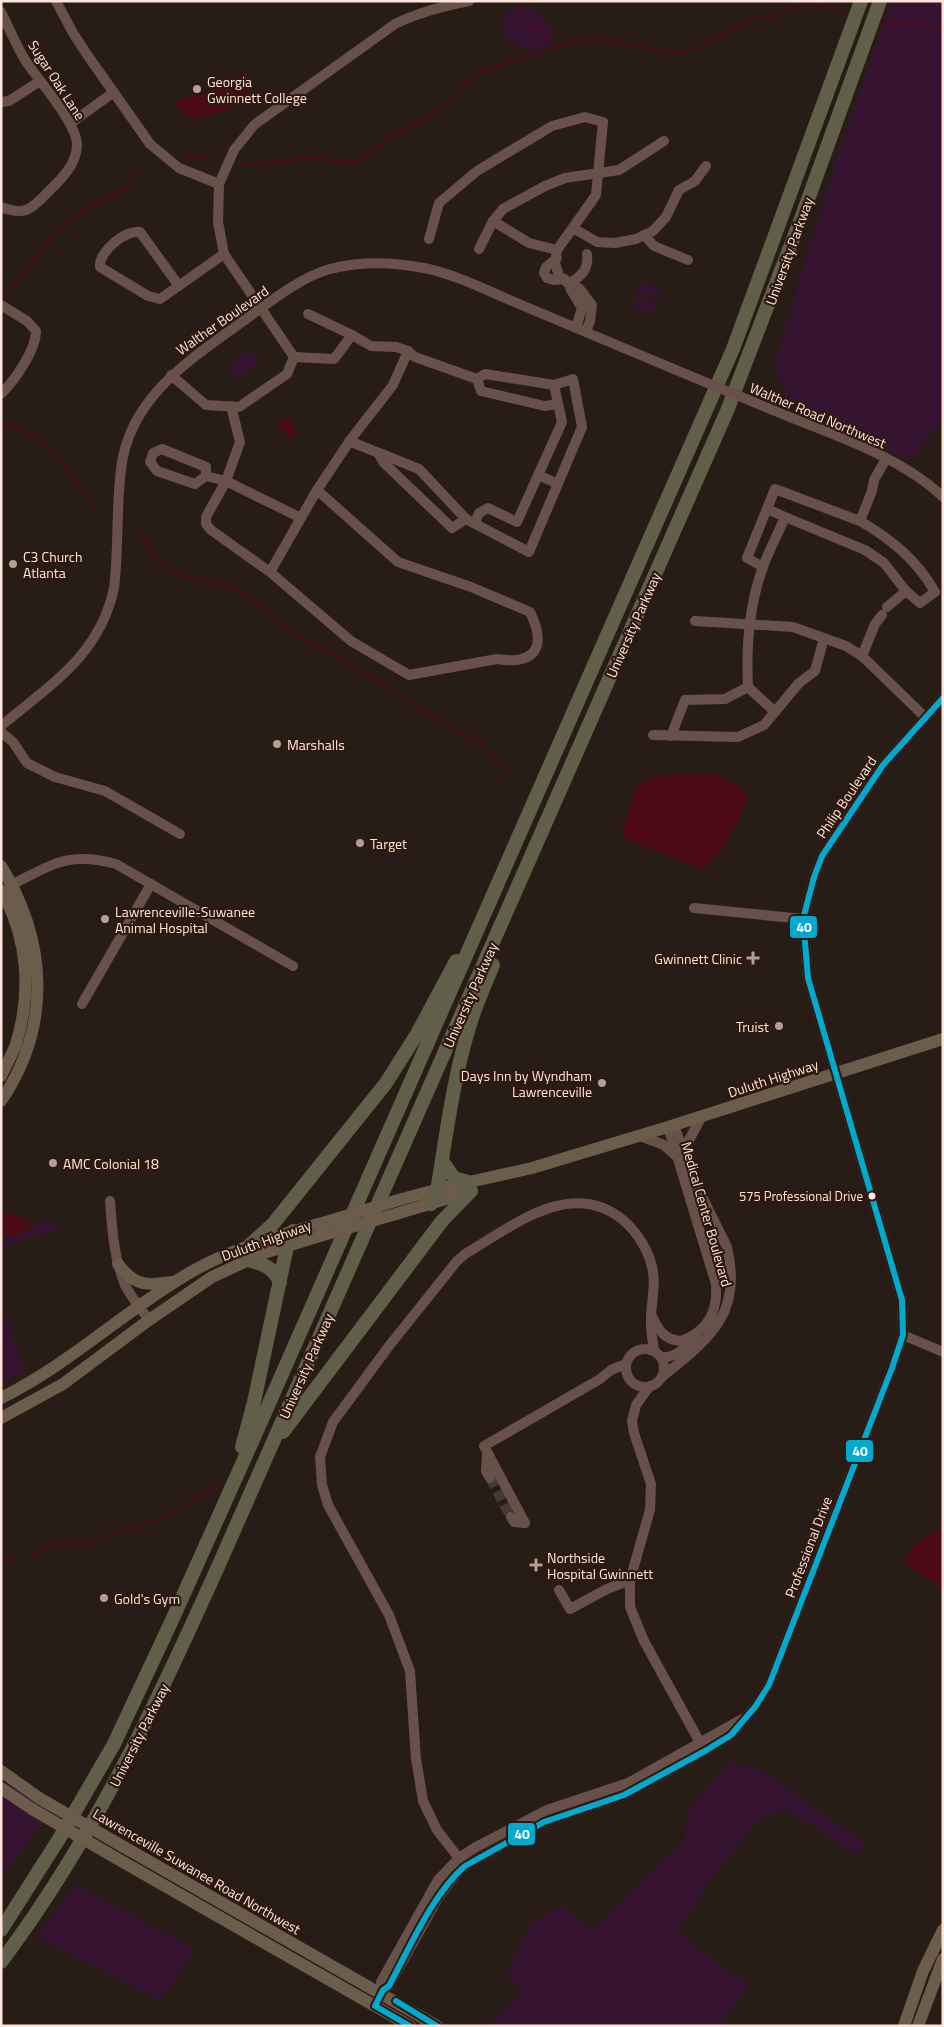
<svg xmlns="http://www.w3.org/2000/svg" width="944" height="2027" font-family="'Titillium Web',sans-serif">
	<rect width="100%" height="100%" fill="#271c16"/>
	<g fill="#361330">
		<path d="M892,1H943V291L940,295L943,297V418L910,461L879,444L785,403V391L774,365L840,146Z"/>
		<path d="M516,6L532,9L549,23L553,42C534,54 527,50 508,40C502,23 499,16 516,6Z"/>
		<path d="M638,282L660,288L657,298L635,293Z"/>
		<path d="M635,296L656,302L653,312L632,306Z"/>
		<path d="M249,351H251L260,363L236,378L228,368L229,365Z"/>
		<path d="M44,1219L62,1228L11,1244L1,1249V1240L15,1237Z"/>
		<path d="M1,1305L25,1372L1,1382Z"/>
		<path d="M730,1761L762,1771L865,1843L857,1855L787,1810H780L759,1819L702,1890L703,1894L677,1930L679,1934L749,1986L720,2026H488L523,1992L507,1971L532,1921L563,1905L591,1932L683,1842L689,1809Z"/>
		<path d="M1,1775L56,1802L1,1880Z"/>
		<path d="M75,1884L195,1950L160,2001L38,1937Z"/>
	</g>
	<g fill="#4c0916">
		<path d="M242,73L249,81L250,95L228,109L192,119L173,104L181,99L211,91Z"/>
		<path d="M288,416L297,433L290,439L277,424Z"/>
		<path d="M717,774L745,792L748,799C739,815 719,866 700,868L623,838L622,830L637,786C650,772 698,773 717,774Z"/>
		<path d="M1,1212L15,1214L32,1225L16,1235L1,1238Z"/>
		<path d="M943,1527V1589L908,1565L905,1557C915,1543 926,1534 943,1527Z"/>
	</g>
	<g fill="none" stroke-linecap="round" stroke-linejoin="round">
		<g stroke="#4c0916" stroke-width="2">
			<path d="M515,1C522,21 541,33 557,45"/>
			<path d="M879,21L923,26L943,31"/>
			<path d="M182,156L194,158L212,156"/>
			<path d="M242,165L311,158L352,162L361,160L391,136L434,113L455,97L462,86L478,72L576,41L608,40L674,53C701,53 718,35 741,24C751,18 760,19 771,16C782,13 793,6 804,5C820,4 835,10 849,14"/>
			<path d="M1,300L55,234L78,214L101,199L128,187L138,170"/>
			<path d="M1,423C14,428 29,432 40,440C59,455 80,487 94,507"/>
			<path d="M141,533L156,560L176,574L187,577L205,579L236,589L248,596L289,631L365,673L448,727L482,743L497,762L512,770"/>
			<path d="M32,1555L58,1542H92L121,1530L166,1518L221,1483"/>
			<path d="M1,1558L14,1562"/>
		</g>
		<path stroke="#473a34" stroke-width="10" stroke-dasharray="10 5" stroke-linecap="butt" d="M490,1478L511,1517"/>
		<g stroke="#68514b" stroke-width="10">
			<path d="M56,1L73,33L88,56L150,144L179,168L219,184"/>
			<path d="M1,12C9,28 16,45 25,60C38,80 78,124 77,146C76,166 60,180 47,193C31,210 24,216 1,207"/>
			<path d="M1,102L9,101L40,81"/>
			<path d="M71,123L114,92"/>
			<path d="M493,221L529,243L557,250"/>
			<path d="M573,228L597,242L615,243L636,239L653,231L666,217L679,190L695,181L706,166"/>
			<path d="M644,235L654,246L688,260"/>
			<path d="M429,239L439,203L477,171L552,126L585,117L603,122L596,195L557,250L555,263L559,276L569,284L571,290L582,308L576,328"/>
			<path d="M479,249L493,221L503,209L545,186L565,178L619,170L664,141"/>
			<path d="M557,258L546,267L544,273L547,278L554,280L565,279"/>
			<path d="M569,284L579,288L592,305L590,321L586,332"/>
			<path d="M569,284C581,276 589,270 587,254"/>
			<path d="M179,286L140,232C126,229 98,252 100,267L148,296L160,299L224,254"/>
			<path d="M1,305L27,321L36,331C36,350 15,380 1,394"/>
			<path d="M294,357L334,359L352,335L308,314"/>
			<path d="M171,375L206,405L239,407L287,374L294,357L224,254L218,222L219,184L234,150L254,125L395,24C419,12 443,6 469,1"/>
			<path d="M477,379L481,391L545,406L558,404"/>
			<path d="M775,411C830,434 899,455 943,497"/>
			<path d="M349,441L419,469L466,519L529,552L582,427L573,379L554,385L485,374L477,379L415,357L408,351"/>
			<path d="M378,453L384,463L452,528L466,519"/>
			<path d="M538,475L558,484"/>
			<path d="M206,476L195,484L157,471L150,462L153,453L162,449L206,467V476L226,481L240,442L231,406"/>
			<path d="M317,490L351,439L393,385L408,351L396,347L371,346L352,335"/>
			<path d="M767,509L785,517"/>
			<path d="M860,521C891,539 917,560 935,592L920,603L906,591"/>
			<path d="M475,523L479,513L488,508L517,522L562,422L554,385"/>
			<path d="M763,567L747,558L775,489L860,521L872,491L874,480L886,459"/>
			<path d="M270,572L317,490L398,562L471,587L530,612C547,647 536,665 497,659L409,675L351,641L270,572L211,530L206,524V517L226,481L301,518"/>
			<path d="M695,621L793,627L846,646L862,656L925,717"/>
			<path d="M862,656L875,624L882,615"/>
			<path d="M748,687C746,647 749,605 763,567C769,550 778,534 785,517L865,550L884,563L906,591L887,607"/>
			<path d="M1,726C50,685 100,655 114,588C119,548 116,508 121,469C129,398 189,360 242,322C267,304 300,277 330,269C360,261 393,262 424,268C454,274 484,289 512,301C567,324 621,347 676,370"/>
			<path d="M1,732L13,742L27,763L55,777L105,791L180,834"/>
			<path d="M653,735L738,737L764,725L799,683L815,671L824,638"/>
			<path d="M671,736L685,700L725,699L748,687L775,712"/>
			<path d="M13,884C53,864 70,851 116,864L293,966"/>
			<path d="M694,908L803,919"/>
			<path d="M82,1004L151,884"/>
			<path d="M640,1136L664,1145L675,1155"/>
			<path d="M684,1155L689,1140L702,1116"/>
			<path d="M110,1201C112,1230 114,1258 125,1285C131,1297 141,1309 149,1320"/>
			<path d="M653,1318C659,1331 665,1340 681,1341C708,1331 718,1312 716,1284L670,1133"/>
			<path d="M903,1335L943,1352"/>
			<circle cx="645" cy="1368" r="19"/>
			<path d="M661,1357C676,1358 686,1347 696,1338"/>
			<path d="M663,1376C710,1338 743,1314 727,1247L692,1176L674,1125"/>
			<path d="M649,1387L636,1405L632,1421L634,1433L651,1484L650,1510L630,1580V1607L644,1641L703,1748"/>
			<path d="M487,1454L486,1471L490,1478"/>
			<path d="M511,1517L514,1522L525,1523"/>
			<path d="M525,1523L484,1446L600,1379L611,1370L626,1364"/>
			<path d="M559,1590L570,1609L607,1589L630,1580"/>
			<path d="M465,1866L437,1830L423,1801L416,1759L410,1671L389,1615L328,1505L322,1485L320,1457L333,1422L389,1346L457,1261L465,1254C511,1227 571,1177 623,1220C638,1233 650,1252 653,1272C656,1289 650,1307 651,1325C651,1333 653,1343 654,1351"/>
			<path d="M383,1990L381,1982L438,1880L459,1858L476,1847L547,1810L628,1783L742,1719"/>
			<path d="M378,2000L383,1990L389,1986L438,1898L458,1872L465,1866L544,1822L624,1795L705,1751L731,1735L755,1707L769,1685L892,1368L903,1335L902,1300L808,978L803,919L814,877L822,856L883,765L943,698"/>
		</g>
		<g stroke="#6c5c4c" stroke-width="12">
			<path d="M1,866C47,941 52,1026 1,1101"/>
			<path d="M1,890C28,937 32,992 16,1044C12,1055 6,1065 1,1076"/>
			<path d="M402,1199L447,1187L532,1168L668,1127L943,1039"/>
			<path d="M396,1214L472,1191"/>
			<path d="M118,1264C134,1286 147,1286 172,1282"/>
			<path d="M1,1398C70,1364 125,1310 191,1272C233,1248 280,1235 326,1222"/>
			<path d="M1,1418L63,1384L149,1320L212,1277L264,1253L320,1236"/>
			<path d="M1,1771L39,1798"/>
			<path d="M1,1788L32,1809"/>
			<path d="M124,1847L437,2026"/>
			<path d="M116,1858L410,2026"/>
			<path d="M904,2026L923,1971L943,1930"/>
			<path d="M918,2026L943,1959"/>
		</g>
		<g stroke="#615e49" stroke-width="14">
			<path d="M442,1161L454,1178L468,1182"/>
			<path d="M431,1204L436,1197C446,1138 453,1076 472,1018C478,1000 486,982 493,965"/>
			<path d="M250,1245L273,1224L386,1083L417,1034L456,961"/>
			<path d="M248,1260C263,1264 273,1267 280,1282"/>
			<path d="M283,1432L442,1221L471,1191"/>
			<path d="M242,1447L254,1402L288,1242L293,1231"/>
			<path d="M1,1930L59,1839L114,1744L173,1618L264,1415L733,349L861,1"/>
			<path d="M1,1962C95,1837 158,1701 221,1560L727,411L802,216L880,1"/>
		</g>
		<path stroke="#68514b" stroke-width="10" d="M676,370L775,411"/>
		<g stroke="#6c5c4c" stroke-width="12">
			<path d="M326,1222L402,1199"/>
			<path d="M320,1236L396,1214"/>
			<path d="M39,1798L124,1847"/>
			<path d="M32,1809L116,1858"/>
		</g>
		<defs>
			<g id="bus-1">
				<path d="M396,2001L437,2026"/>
				<path d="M410,2026L375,2006L383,1990L389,1986C409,1949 433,1893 465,1866L544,1822L624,1795L705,1751L731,1735L755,1707L769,1685L892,1368L903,1335L902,1300L808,978L803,919L814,877L822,856L883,765L943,698"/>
			</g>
		</defs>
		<use href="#bus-1" stroke="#2e190f" stroke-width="10"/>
		<use href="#bus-1" stroke="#00a9ce" stroke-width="6"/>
	</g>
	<g fill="#b39f97" stroke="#2e190f" stroke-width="2">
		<circle cx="197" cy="89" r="5"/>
		<circle cx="13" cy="564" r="5"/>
		<circle cx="277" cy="744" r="5"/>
		<circle cx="360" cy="843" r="5"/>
		<circle cx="105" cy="919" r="5"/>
		<path d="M750.5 950.5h5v5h5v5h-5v5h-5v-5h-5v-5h5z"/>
		<circle cx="779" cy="1026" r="5"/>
		<circle cx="602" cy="1083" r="5"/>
		<circle cx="53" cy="1163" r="5"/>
		<path d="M533.5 1557.5h5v5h5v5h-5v5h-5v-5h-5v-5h5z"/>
		<circle cx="104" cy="1598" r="5"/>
	</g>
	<circle fill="#ffe6dc" stroke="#2e190f" stroke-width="2" cx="872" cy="1196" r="4.5"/>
	<g text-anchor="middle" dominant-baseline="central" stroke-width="4.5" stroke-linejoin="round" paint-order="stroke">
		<g font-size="13" fill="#ffe6dc" stroke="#2e190f" text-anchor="end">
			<text x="863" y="1196">575 Professional Drive</text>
		</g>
		<g font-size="14" fill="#ffe6dc" stroke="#2e190f">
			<text transform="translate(57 80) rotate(57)">Sugar Oak Lane</text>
			<text transform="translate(789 251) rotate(-70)">University Parkway</text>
			<text transform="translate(222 320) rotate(-35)">Walther Boulevard</text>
			<text transform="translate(818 415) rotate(23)">Walther Road Northwest</text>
			<text transform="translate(633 625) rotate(-66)">University Parkway</text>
			<text transform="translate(846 797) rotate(-56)">Philip Boulevard</text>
			<text transform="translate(470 995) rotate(-66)">University Parkway</text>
			<text transform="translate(773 1078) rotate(-18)">Duluth Highway</text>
			<text transform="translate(707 1214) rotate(74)">Medical Center Boulevard</text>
			<text transform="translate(266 1240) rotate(-20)">Duluth Highway</text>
			<text transform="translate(306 1366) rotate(-66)">University Parkway</text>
			<text transform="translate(808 1547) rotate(-69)">Professional Drive</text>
			<text transform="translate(139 1735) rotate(-63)">University Parkway</text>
			<text transform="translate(197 1871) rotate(30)">Lawrenceville Suwanee Road Northwest</text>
		</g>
		<g font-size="14" fill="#ffe6dc" stroke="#2e190f" text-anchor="start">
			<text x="207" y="81">Georgia<tspan x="207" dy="16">Gwinnett College</tspan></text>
			<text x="23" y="556">C3 Church<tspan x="23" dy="16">Atlanta</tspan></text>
			<text x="287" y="744">Marshalls</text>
			<text x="370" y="843">Target</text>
			<text x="115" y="911">Lawrenceville-Suwanee<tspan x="115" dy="16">Animal Hospital</tspan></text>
			<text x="742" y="958" text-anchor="end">Gwinnett Clinic</text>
			<text x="769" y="1026" text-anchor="end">Truist</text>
			<text x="592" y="1075" text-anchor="end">Days Inn by Wyndham<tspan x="592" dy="16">Lawrenceville</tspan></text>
			<text x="63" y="1163">AMC Colonial 18</text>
			<text x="547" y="1557">Northside<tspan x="547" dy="16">Hospital Gwinnett</tspan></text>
			<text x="114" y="1598">Gold's Gym</text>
		</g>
	</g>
	<g stroke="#2e190f" stroke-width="2">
		<rect x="789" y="915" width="29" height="24" rx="5" fill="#00a9ce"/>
		<rect x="845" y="1439" width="29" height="24" rx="5" fill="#00a9ce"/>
		<rect x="507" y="1822" width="29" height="24" rx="5" fill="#00a9ce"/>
	</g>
	<g font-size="14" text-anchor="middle" font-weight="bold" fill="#fff">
		<text x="804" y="932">40</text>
		<text x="860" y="1456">40</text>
		<text x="522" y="1839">40</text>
	</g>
	<rect width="944" height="2027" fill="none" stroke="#ffe6dc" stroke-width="5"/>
</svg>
